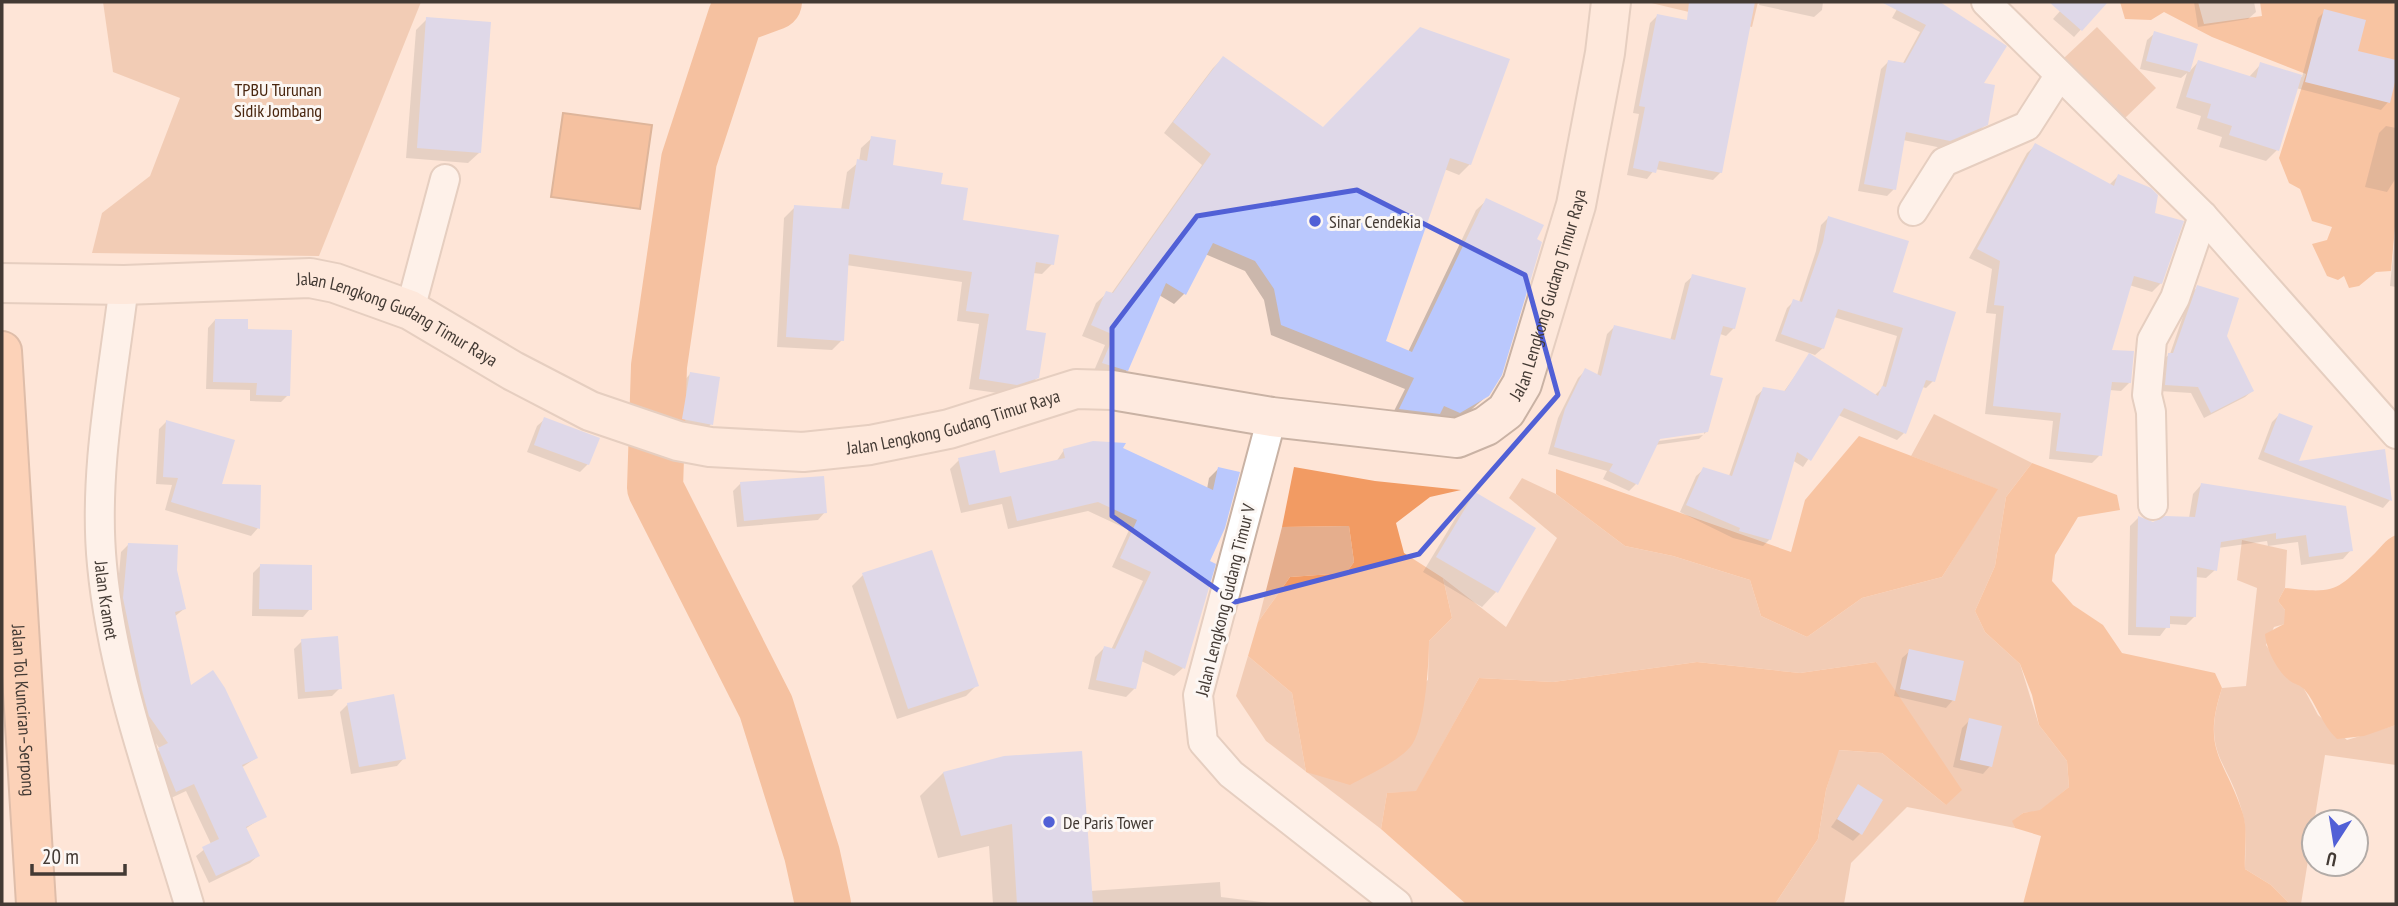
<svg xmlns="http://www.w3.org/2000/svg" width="2398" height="906" font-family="'PT Sans Narrow',sans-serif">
	<rect width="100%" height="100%" fill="#fee5d7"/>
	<g fill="#e5ae8d">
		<path d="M103,2H421L319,256L92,253L102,213L150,176L180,98L113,72Z"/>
		<path d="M1647,2H1758L1752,27Z"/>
		<path d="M2097,27L2156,88L2124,119L2064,58Z"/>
		<path d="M1934,414L2032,463L2006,497L1995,566L1975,611L1985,632L2020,664L2039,725L2067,761L2069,787L2040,811L2023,813L2013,821L2015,828L1907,807L1851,863L1844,904H1775L1818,839L1826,790L1838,750L1882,753L1946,805L1876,662L1800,673L1697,662L1553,682L1479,678L1416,792L1387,793L1381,829L1266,741L1236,696L1248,656L1292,693L1306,772L1428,680L1429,641L1452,618L1443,578L1506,627L1557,538L1509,498L1522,478L1556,494L1625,546L1673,556L1750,580L1761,616L1807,637L1862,598L1942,577L1997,489L1911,456Z"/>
		<path d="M1349,526L1354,562L1346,573L1290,577L1258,622L1282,527Z"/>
		<path d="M2242,540L2287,550L2285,588L2278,601L2285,610V624L2274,627L2266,645C2278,662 2282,679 2303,687L2318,715L2347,740L2396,725V765L2325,755L2301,904H2290L2271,885L2245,869C2245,852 2247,831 2243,815C2229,758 2200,756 2222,688L2246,686L2257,588L2237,580Z"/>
	</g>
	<g fill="#f29b63">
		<path d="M2120,2H2198L2204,24L2262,16L2260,2H2396V216L2391,271L2376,272L2359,286L2349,288L2344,276L2338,280L2327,276L2312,244L2327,240L2332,227L2312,221L2300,189L2289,183L2279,158L2306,74L2212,37L2164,12L2151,20L2125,19Z"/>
		<path d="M1859,436L1998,489L1942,577L1862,598L1807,637L1761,616L1750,580L1673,556L1625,546L1556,494V469L1791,552L1805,500Z"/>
		<path d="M2032,463L2117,495L2120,510L2078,517L2055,555L2052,581L2073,605L2103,625L2122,653L2215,673L2222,688C2201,752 2225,758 2243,814C2248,830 2244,852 2245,869L2271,885L2290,904H2023L2041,836L2015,828L2012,821L2023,813L2040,810L2069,787L2067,761L2039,725L2032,695L2020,664L1985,632L1975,611L1995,566L2006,497Z"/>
		<path d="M1294,467L1375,481L1461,490L1430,497L1396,523L1404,553L1443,578L1452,618L1429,641C1429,664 1425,724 1413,743C1404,759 1366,776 1350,785L1306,772L1292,693L1248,656L1258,622L1290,577L1346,573L1354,562L1349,526L1282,527Z"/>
		<path d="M2396,535V725L2364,736L2337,739C2321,724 2317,704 2304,689C2300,685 2294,684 2290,681C2277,671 2266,649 2265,634L2284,624L2285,610L2278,601L2285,588C2337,594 2336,591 2372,556C2381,548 2384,540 2396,535Z"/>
		<path d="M1697,662L1800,673L1876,662L1962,790L1946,805L1882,753L1839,750L1826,790L1818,839L1775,904H1466L1381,829L1387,793L1416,791L1479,678L1553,682Z"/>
	</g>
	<path fill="#ec955d" stroke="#b97a51" stroke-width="2" d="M563,113L652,125L640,209L551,197Z"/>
	<g fill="#0003">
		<path d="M1760,2H1823L1822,10L1814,17L1759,5Z"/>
		<path d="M1901,2H1937L2005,47L1981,84L1986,124L1978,132L1942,148L1903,140L1894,189L1887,196L1858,191L1881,69L1888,62L1902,65L1920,32L1892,18Z"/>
		<path d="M2068,2H2104L2105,3L2074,37L2053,19Z"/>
		<path d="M2194,2H2254L2256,12L2248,19L2198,27Z"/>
		<path d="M2325,11L2356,52L2396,62L2388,102L2381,110L2296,88L2277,150L2266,161L2219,147L2222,137L2197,129L2201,116L2176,108L2187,73L2181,78L2140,69L2147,40L2155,33L2189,72L2198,62L2249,77L2261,64L2302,77L2318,18Z"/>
		<path d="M1657,16L1721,172L1713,180L1655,169L1647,179L1627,175L1639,114L1633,113L1650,23Z"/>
		<path d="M427,19L480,152L468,163L406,158L416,30Z"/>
		<path d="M1420,29L1470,164L1459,175L1444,169L1384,342L1408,352L1476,210L1487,200L1534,240L1488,395L1463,417L1448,423L1390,419L1405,389L1271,335L1264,300L1245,271L1205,254L1184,294L1174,304L1159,295L1127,370L1116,380L1093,373L1105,345L1082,336L1096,303L1107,293L1111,294L1202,165L1164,133L1213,68L1223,58L1323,130Z"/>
		<path d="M2386,126L2396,128V178L2387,192L2365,187L2379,133Z"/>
		<path d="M872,138L891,166L939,186L961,222L1052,264L1042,274L1033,273L1024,332L1038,377L1027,388L1005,394L969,389L979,324L957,321L962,282L846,265L842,340L832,350L777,347L784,218L795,207L841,210L847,172L859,162L861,148Z"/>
		<path d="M2036,145L2109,185L2118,176L2153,214L2161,283L2152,292L2129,285L2110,352L2130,382L2121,391L2109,390L2100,455L2092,463L2049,459L2053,421L1985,414L1996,314L1986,313L1992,269L1969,258L2027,153Z"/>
		<path d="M1828,218L1890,293L1933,381L1926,388L1922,387L1904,433L1897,440L1838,415L1803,467L1792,460L1770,539L1763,546L1733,538L1680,512L1696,476L1704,469L1729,476L1756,396L1764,389L1783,393L1809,356L1874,396L1882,388L1897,336L1834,317L1823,348L1815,355L1775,341L1787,308L1794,301L1799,302L1816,251L1821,225Z"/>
		<path d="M2396,225V287L2390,286Z"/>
		<path d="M1693,276L1734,328L1726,336L1720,334L1708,377L1707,431L1704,434V431L1651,438V442L1703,435L1699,439L1655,445L1636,484L1629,491L1603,479L1607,471L1548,454L1558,418L1578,378L1586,370L1597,376L1607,334L1614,327L1670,341L1685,283Z"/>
		<path d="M2198,287L2252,391L2245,397L2204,418L2191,393L2159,391L2161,361L2170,354L2191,293Z"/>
		<path d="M215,320L246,331L288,395L281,402L250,401V390L206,389L208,328Z"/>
		<path d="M690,374L711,424L704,432L676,427L683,382Z"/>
		<path d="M2279,415L2297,463L2383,451L2390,500L2383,508L2258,459L2272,422Z"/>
		<path d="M545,419L588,464L580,472L527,452L537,426Z"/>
		<path d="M166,422L258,528L251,536L165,510L172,485L156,484L159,429Z"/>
		<path d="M1121,449L1207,489L1209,478L1218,469L1208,562L1183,668L1174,676L1141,661L1135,688L1126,697L1088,689L1095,657L1104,648L1111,650L1143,581L1112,567L1129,530L1088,511L1008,529L1002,504L961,513L950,469L959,460L999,475L1056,462L1064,450Z"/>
		<path d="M741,483L825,512L818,520L737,527L733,491Z"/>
		<path d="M2201,485L2351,550L2343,559L2301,565L2298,542L2268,546L2267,541L2218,548L2215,570L2206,578L2195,577V616L2186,625L2169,624L2160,636L2128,635L2130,526L2138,518L2153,523L2189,518L2193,494Z"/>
		<path d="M1475,494L1534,529L1496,592L1482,607L1423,572L1461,509Z"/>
		<path d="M129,544L175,570L184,609L174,617L190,688L256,758L241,768L265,816L245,829L258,856L250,863L209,883L196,856L211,844L186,791L169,799L152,757L160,749L142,724L116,606L121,552Z"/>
		<path d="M260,566L310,609L303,617L252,616L253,573Z"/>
		<path d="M863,575L977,685L966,696L897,719L852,586Z"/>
		<path d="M302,641L340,688L332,696L298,699L294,649Z"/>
		<path d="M1910,651L1953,700L1946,708L1894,696L1902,658Z"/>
		<path d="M348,704L404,758L397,766L351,774L340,712Z"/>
		<path d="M1970,720L1990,766L1983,774L1953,767L1962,728Z"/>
		<path d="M1005,757L1090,891L1220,882L1221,897L1279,904H993L989,846L938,858L920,796L943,773Z"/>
		<path d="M1859,787L1861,833L1853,841L1831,827Z"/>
	</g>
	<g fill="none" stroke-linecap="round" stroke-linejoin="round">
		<path stroke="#ec955d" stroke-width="56" d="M774,2L736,16L689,160L659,366L655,488L766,707L812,854L823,904"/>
	</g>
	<g fill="#bac8fd">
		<path d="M1689,2H1755L1722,173L1659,161L1656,173L1633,168L1645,107L1639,106L1657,14L1687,20Z"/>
		<path d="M1881,2H1940L2007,46L1984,83L1995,85L1988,125L1950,141L1906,132L1896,190L1864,184L1888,60L1905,63L1926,25Z"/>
		<path d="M2049,2H2108L2082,31Z"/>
		<path d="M2324,9L2366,20L2358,51L2396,60V78L2390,103L2305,82Z"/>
		<path d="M426,17L491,22L481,153L417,148Z"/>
		<path d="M1420,27L1510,59L1471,165L1450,158L1386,341L1412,352L1486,198L1544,225L1537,239L1542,242L1502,375L1489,396L1460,413L1444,406L1440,414L1399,409L1414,378L1281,325L1274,289L1255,261L1213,243L1186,295L1166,283L1128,371L1102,363L1114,335L1091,325L1106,291L1113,293L1211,154L1173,122L1223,56L1323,127Z"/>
		<path d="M2154,31L2198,44L2190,72L2146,61Z"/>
		<path d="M2198,60L2256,78L2260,62L2302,75L2279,151L2229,135L2232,126L2207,118L2211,104L2186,97Z"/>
		<path d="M871,136L896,140L893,165L943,173L941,184L968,188L963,220L1059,235L1054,265L1036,262L1026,330L1046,333L1039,378L1017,385L979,379L989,314L966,311L972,272L849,254L844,341L786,337L794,205L849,209L857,159L867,161Z"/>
		<path d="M2035,143L2114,186L2118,174L2151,188L2158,195L2155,213L2184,221L2162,284L2134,276L2112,350L2134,351L2131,383L2112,382L2102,456L2056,451L2061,413L1993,406L2004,306L1994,305L2000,261L1977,249Z"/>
		<path d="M1828,216L1909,241L1893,292L1956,312L1935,382L1926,380L1906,434L1844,408L1811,461L1797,452L1771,540L1739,531L1740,528L1686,505L1703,467L1732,476L1763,387L1785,391L1809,353L1878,396L1882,386L1886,387L1903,328L1838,309L1824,349L1781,334L1793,299L1802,302L1823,242Z"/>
		<path d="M1692,274L1746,288L1735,329L1723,326L1710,375L1723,378L1708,432L1660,439L1638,485L1609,471L1613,464L1554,447L1565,409L1585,368L1601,376L1614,325L1675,340Z"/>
		<path d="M2197,285L2239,298L2227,336L2254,391L2211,413L2198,387L2165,385L2168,353H2173Z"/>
		<path d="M215,319H248V329L292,330L290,396L256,395L257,383L213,382Z"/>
		<path d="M690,372L720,377L713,425L682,419Z"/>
		<path d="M2279,413L2313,426L2299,461L2385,449L2392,501L2264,452Z"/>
		<path d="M544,417L600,438L589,465L534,445Z"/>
		<path d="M166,420L235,440L222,484L261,485L260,529L171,502L178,478L163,477Z"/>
		<path d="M1093,441L1126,443L1123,448L1213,490L1218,467L1240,472L1225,528L1210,561L1216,564L1185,669L1145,650L1136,689L1096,680L1104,646L1115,649L1151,572L1120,558L1137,520L1098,502L1017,521L1011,496L969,505L958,458L995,450L1000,473L1065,458L1063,449Z"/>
		<path d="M824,476L827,513L744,521L740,482Z"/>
		<path d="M2201,483L2346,506L2353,551L2309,557L2306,535L2276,539V533L2221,542L2217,571L2197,567L2196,617L2170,616V628L2136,627L2138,516L2153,522L2165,516L2195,517Z"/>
		<path d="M1475,492L1536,528L1498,593L1436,557Z"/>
		<path d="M128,543L178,545L177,570L186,609L175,612L191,685L213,670L225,688L258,758L242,765L267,817L246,827L260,856L216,876L202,847L219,839L194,784L176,792L158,748L168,743L149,716L142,690L123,598Z"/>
		<path d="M932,550L979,686L908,709L862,573Z"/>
		<path d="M260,564L312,565V610L259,609Z"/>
		<path d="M338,636L342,689L305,692L301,639Z"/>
		<path d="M1909,649L1964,661L1955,701L1900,689Z"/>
		<path d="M394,694L406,759L359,767L347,703Z"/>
		<path d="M1969,718L2002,726L1992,767L1960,760Z"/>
		<path d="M1082,751L1093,904H1017L1012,824L961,836L943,772L1004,756Z"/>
		<path d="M1858,784L1883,800L1862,835L1837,819Z"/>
	</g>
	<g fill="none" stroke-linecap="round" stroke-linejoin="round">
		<defs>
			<g id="street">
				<path d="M1986,2L2203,216L2396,434"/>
				<path d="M1913,211L1944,162L2027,126L2059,76"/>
				<path id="s1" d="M124,285C113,377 93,473 102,565C113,681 156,793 189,904"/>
				<path d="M410,310L445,179"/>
				<path d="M1272,417L1198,695L1203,742L1231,774L1397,904"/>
				<path d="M2153,505L2151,412L2147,395L2152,340L2175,298L2203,216"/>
			</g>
			<g id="secondary">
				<path id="s2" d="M2,283L124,285L310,278L335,283L410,310L513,371L590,411L678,441L710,447L803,452L870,445L949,429L1076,389L1112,390L1272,417L1457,438L1486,426L1506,411L1522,384L1576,205L1605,53L1611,2"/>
			</g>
			<g id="highway">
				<path id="s3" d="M2,351L36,904"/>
			</g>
		</defs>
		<use href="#street" stroke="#c9b2a4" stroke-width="32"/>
		<use href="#secondary" stroke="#c9b2a4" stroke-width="42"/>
		<use href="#highway" stroke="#ba8d72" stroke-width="42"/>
		<use href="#street" stroke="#fff" stroke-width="28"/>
		<use href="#secondary" stroke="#feeadf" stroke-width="38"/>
		<use href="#highway" stroke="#faba93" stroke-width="38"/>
	</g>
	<path d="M0 0H2398V906H0ZM1357,190L1525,275L1558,395L1419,554L1235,602L1112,516V328L1197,216Z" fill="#fee5d7" fill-opacity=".55" fill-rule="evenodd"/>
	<path fill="none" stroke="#5160d6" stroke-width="5" stroke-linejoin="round" d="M1357,190L1525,275L1558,395L1419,554L1235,602L1112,516V328L1197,216Z"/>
	<g fill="#5160d6" stroke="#fcf7f4" stroke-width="2.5">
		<circle cx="1315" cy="221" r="7"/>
		<circle cx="1049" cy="822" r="7"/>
	</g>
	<g text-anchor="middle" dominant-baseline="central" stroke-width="6" stroke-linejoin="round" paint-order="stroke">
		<g font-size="18" fill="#49260f" stroke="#fcf7f4">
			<text x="278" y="89">TPBU Turunan<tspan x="278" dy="21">Sidik Jombang</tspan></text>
		</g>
		<g font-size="18" fill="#433a34" stroke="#fcf7f4" text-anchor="start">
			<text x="1329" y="221">Sinar Cendekia</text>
			<text x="1063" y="822">De Paris Tower</text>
		</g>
		<g font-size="18" fill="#433a34" stroke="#fcf7f4">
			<text stroke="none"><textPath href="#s2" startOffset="1685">Jalan Lengkong Gudang Timur Raya</textPath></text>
			<text stroke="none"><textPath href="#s2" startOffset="404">Jalan Lengkong Gudang Timur Raya</textPath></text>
			<text stroke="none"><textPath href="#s2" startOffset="992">Jalan Lengkong Gudang Timur Raya</textPath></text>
			<text stroke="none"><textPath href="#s1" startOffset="317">Jalan Kramet</textPath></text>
			<text transform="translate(1225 600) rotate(-76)">Jalan Lengkong Gudang Timur V</text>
			<text stroke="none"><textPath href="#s3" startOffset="360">Jalan Tol Kunciran–Serpong</textPath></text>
		</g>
	</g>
	<rect width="2398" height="906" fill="none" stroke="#433a34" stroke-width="7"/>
	<g transform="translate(2335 843) rotate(192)"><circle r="33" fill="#fcf7f4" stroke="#b2aba7" stroke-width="2"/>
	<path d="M0-5L12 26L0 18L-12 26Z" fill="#5160d6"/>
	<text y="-10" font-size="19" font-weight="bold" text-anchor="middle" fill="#433a34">U</text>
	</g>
	<path d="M32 864v10h93v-10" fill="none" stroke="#433a34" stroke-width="3.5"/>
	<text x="42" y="864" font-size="21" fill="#433a34" stroke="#fcf7f4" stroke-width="5" paint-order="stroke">20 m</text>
</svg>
